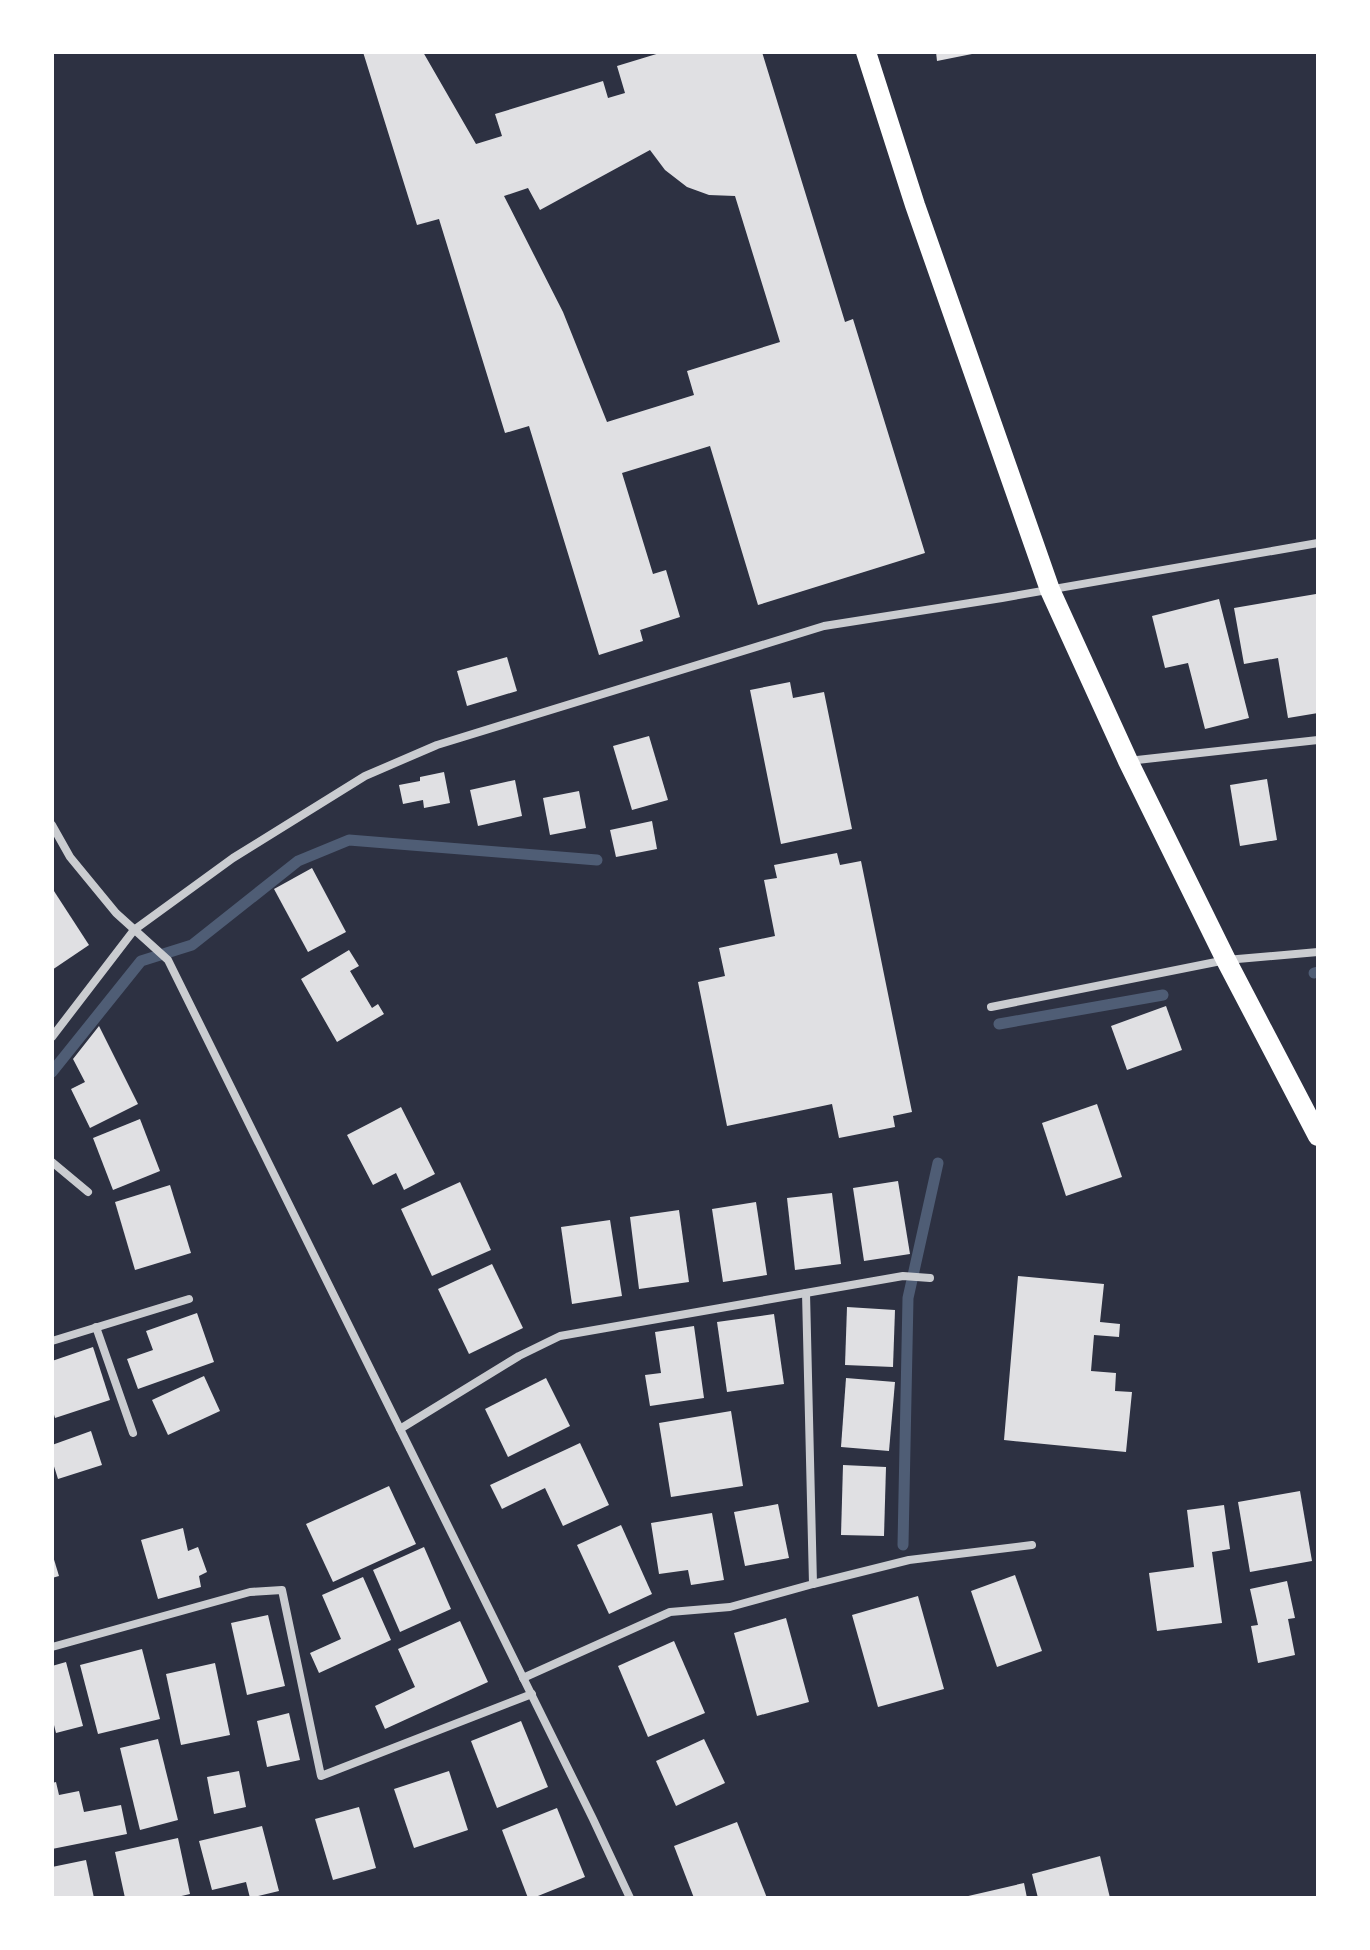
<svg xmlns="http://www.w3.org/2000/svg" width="1370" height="1950" font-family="'Work Sans',sans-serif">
	<rect width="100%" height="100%" fill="#2d3142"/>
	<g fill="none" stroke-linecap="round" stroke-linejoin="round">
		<g stroke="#4f5d75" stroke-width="11">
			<path d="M1314,973L1318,972"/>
			<path d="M999,1024L1163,995"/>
			<path d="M52,1072L141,961L192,945L298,861L349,840L597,860"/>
			<path d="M903,1545L908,1298L938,1163"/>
		</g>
	</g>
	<g fill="#e0e0e3" fill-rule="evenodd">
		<path d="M363,52H423L476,144L502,136L495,114L603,81L608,98L625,93L617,66L663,52H762L845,322L853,319L925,553L758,605L710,446L622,473L653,574L666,570L680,617L640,630L643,641L599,655L529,426L505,433L439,219L417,225ZM650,150L665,170L687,187L709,195L735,196L780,342L687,371L694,395L607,422L563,312L504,196L528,188L540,210Z"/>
		<path d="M936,52H977V53L937,61Z"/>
		<path d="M1316,594L1318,603V713L1288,718L1278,658L1244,664L1234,608Z"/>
		<path d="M1219,599L1249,718L1205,729L1188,663L1165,668L1152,616Z"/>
		<path d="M507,657L517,691L467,706L457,671Z"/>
		<path d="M790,682L793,698L824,692L852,829L781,844L750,690Z"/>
		<path d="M649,736L668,800L632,810L613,746Z"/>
		<path d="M444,772L450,803L424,808L423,800L403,804L399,785L420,781V777Z"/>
		<path d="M1267,779L1277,840L1240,846L1230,785Z"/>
		<path d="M515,780L522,816L478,826L470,790Z"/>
		<path d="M579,791L586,828L550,835L543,798Z"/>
		<path d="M652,821L657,849L616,857L610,830Z"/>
		<path d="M837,853L840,865L861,861L912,1112L893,1116L895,1127L839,1138L832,1104L727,1126L698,982L725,976L719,948L775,936L764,880L777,878L774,865Z"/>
		<path d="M312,868L346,932L308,952L274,889Z"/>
		<path d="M52,888L89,945L52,970Z"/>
		<path d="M349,950L359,966L350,971L372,1008L378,1004L384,1014L337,1042L301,979Z"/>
		<path d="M1166,1006L1182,1050L1127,1070L1111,1026Z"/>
		<path d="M99,1026L138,1104L90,1128L71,1089L85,1082L73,1059Z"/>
		<path d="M1097,1104L1122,1177L1066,1196L1042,1123Z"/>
		<path d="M401,1107L435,1174L404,1190L396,1173L373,1185L347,1135Z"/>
		<path d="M140,1119L160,1171L113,1190L93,1138Z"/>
		<path d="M898,1181L910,1254L864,1261L853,1188Z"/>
		<path d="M460,1182L491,1250L432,1276L401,1209Z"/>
		<path d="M170,1185L191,1253L135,1270L115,1202Z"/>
		<path d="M832,1193L841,1264L795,1270L787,1198Z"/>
		<path d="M756,1202L767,1275L723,1282L712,1209Z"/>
		<path d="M679,1210L689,1282L639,1289L630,1217Z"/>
		<path d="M610,1220L622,1296L572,1304L561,1227Z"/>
		<path d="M492,1264L523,1328L469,1354L438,1289Z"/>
		<path d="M1018,1276L1104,1284L1100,1322L1120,1324L1119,1337L1094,1335L1091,1371L1116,1373L1115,1391L1132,1392L1126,1452L1004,1440Z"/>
		<path d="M847,1307L895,1310L893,1367L845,1365Z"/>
		<path d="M197,1313L214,1362L138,1389L127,1359L153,1350L146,1331Z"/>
		<path d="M774,1314L784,1384L727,1392L717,1322Z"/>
		<path d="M694,1326L704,1398L650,1406L645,1375L661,1373L655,1332Z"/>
		<path d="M93,1347L110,1400L55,1418L52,1408V1361Z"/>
		<path d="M204,1376L220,1411L168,1435L152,1400Z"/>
		<path d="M546,1378L570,1426L508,1457L485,1409Z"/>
		<path d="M846,1378L895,1382L889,1451L841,1447Z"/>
		<path d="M731,1411L743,1486L671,1497L659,1423Z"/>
		<path d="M91,1431L102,1465L58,1479L52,1460V1445Z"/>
		<path d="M580,1443L609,1505L563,1526L545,1488L502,1509L490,1485Z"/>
		<path d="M843,1465L886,1467L884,1536L841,1535Z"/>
		<path d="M389,1486L416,1544L333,1582L306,1524Z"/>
		<path d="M1300,1491L1312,1561L1250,1572L1238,1502Z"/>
		<path d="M778,1504L789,1558L745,1566L734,1512Z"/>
		<path d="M1224,1505L1230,1549L1212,1552L1222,1623L1157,1631L1149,1573L1194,1567L1187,1510Z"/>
		<path d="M712,1513L724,1580L691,1585L688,1570L659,1574L651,1523Z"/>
		<path d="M621,1525L652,1594L609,1614L577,1545Z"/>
		<path d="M183,1528L188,1551L198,1547L207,1572L199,1576L201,1587L158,1599L141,1540Z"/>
		<path d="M424,1547L451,1609L400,1632L373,1570Z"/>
		<path d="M52,1553L59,1576L52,1578Z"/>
		<path d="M1015,1575L1042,1651L997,1667L971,1591Z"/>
		<path d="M363,1577L391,1640L319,1673L310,1653L341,1639L322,1595Z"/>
		<path d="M1287,1581L1295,1618L1288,1619L1295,1655L1258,1663L1251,1626L1258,1625L1250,1589Z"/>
		<path d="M918,1596L944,1689L878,1707L852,1615Z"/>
		<path d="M268,1615L285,1686L247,1695L231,1623Z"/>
		<path d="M786,1618L809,1702L757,1716L734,1633Z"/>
		<path d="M460,1621L488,1682L385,1729L375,1706L415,1687L398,1649Z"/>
		<path d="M674,1641L705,1713L648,1737L618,1666Z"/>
		<path d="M142,1649L160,1719L98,1734L80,1665Z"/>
		<path d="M66,1662L83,1726L56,1733L52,1717V1666Z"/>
		<path d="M215,1663L230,1735L181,1745L166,1674Z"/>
		<path d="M289,1713L300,1760L267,1767L257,1721Z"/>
		<path d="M521,1721L548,1787L497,1808L471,1741Z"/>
		<path d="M158,1739L178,1820L140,1830L120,1748Z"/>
		<path d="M704,1739L725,1783L676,1806L656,1761Z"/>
		<path d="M239,1771L246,1807L214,1814L207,1777Z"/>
		<path d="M449,1771L468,1830L414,1848L394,1789Z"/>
		<path d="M56,1782L59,1795L79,1791L84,1812L121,1805L127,1834L52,1849V1783Z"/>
		<path d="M359,1807L376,1868L333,1880L315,1819Z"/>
		<path d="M557,1808L585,1877L533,1898H528L502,1830Z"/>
		<path d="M737,1822L767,1898H694L674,1846Z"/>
		<path d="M262,1826L279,1891L250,1898L246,1882L212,1890L199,1841Z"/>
		<path d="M178,1838L190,1894L173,1898H125L115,1852Z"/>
		<path d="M1100,1856L1110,1898H1038L1032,1874Z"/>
		<path d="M86,1860L94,1898H52V1867Z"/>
		<path d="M1024,1883L1027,1898H964V1897Z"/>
	</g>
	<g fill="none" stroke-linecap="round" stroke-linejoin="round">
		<g stroke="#caccd0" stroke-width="8">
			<path d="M1128,761L1318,740"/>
			<path d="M52,825L70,857L116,913L168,960L593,1819L630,1898"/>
			<path d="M991,1007L1226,960L1318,952"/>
			<path d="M52,1037L134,930L233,858L365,776L437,745L824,626L1002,598L1318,543"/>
			<path d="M52,1162L88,1192"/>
			<path d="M96,1327L133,1433"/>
			<path d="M52,1341L189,1299"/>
			<path d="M400,1429L519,1356L560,1336L903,1276L930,1278"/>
			<path d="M813,1584L909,1560L1032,1545"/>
			<path d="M52,1647L250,1592L282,1590L321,1776L532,1694"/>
			<path d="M523,1678L670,1612L730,1607L813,1584L806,1293"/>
		</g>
		<path stroke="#fff" stroke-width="20" d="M866,52L915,205L1050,590L1128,761L1226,960L1318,1136"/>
	</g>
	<rect width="1370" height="1950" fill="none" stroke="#ffffff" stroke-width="108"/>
</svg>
